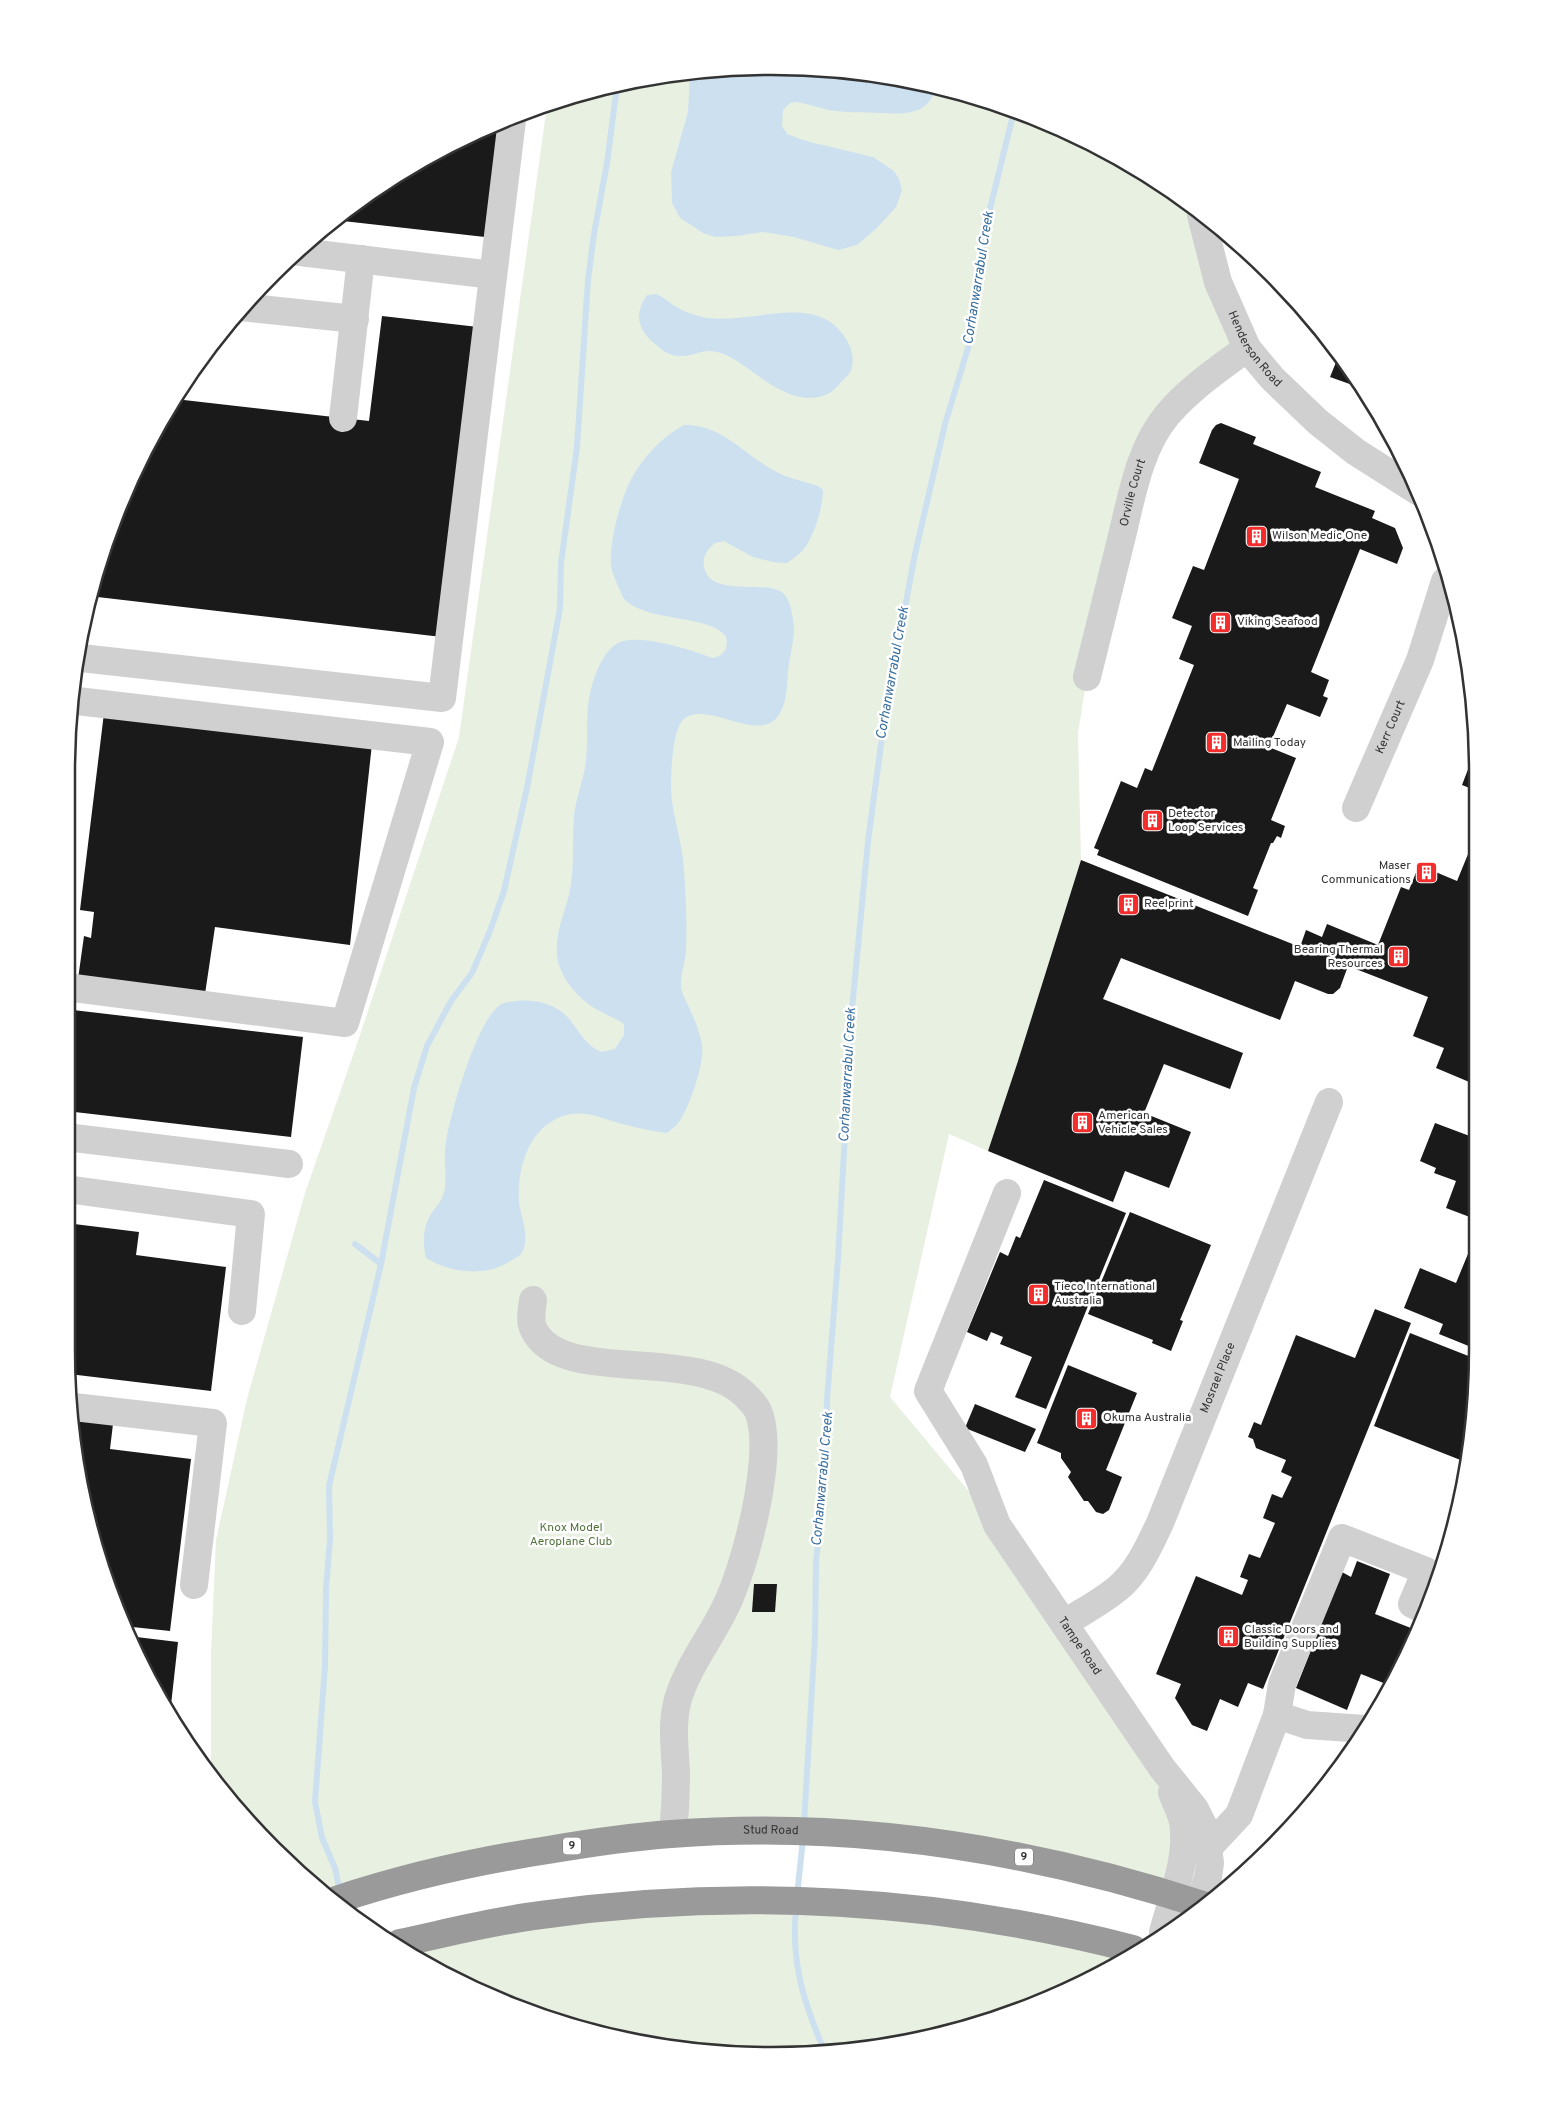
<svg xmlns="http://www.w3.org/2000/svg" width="1544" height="2122" font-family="Overpass,sans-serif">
	<rect width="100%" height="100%" fill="#fff"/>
	<g fill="#e8f0e1">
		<path d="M726,68L864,72L999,104L1125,161L1201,215L1247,348L1167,415L1087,677L1078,733L1081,860L1018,1061L988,1151L949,1134L890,1397L997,1525L1183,1821L1173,1895L1073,1868L723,1832L336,1900L306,1880L211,1771V1654L216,1540L247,1399L305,1193L358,1041L459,737L547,106L589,90Z"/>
		<path d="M727,1900L1133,1949L1042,2002L864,2050H680L589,2032L460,1983L400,1943Z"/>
	</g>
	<g fill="#cce0f0">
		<path d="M726,68L864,72L935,89C928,116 903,114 880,113C863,112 847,113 829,110C818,108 807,103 795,102L790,103L783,110L782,126L787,134L806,141L873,157L894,171L899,179L902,190L896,207L877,228L857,245L838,250L794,237L763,232L737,236L715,237L703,233L680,218L672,203L671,172L688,112L690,74Z"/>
		<path d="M656,294C664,297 668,302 675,306C684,312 697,316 707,318C744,323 794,302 827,320C842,329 856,348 852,367C851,374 846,377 841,382C833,393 823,398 809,398C777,397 753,368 726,355C703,345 698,357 678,356C668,355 662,350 655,344C637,329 634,314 647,295Z"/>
		<path d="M684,425C723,425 742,453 773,470C786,478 803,481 818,486L823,490C823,507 814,537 803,550C799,555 792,559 787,563L773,562L753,557L724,541L715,543C708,549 702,556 704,566C708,597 761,581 780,591C791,597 793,617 794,629C794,643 789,658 788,672C787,685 787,701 780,713C761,748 705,696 682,721C672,733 671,774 671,790C672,816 683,843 684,870C686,897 687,925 686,952C685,963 680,976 681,987C682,995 688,1004 691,1012C696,1022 700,1034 702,1045C705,1063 689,1108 679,1122C676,1126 671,1130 667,1133C652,1131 637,1128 622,1124C603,1119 584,1109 563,1116C529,1128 517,1167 519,1201C520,1216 530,1235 523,1250C521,1256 515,1258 509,1262C484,1277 451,1273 426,1258C422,1242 423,1225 433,1211C439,1203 443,1199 445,1188C447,1174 443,1158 446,1143C449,1118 479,1010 504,1003C526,997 556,1001 570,1020C580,1033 586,1045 601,1052L615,1049L624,1035V1024C614,1017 601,1013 591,1006C577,996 564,981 559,965C552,941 563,917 569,895C575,869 572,842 574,816C576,797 584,779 586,761C589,734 584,708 593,682C597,669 606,648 620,642C642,634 691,650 712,658C724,657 730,646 725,635C704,614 648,622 625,600C623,598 621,593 620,590C616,582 612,573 611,565C609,542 621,496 633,476C645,455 663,436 684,425Z"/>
	</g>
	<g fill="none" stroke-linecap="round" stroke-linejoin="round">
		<g stroke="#cce0f0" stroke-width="6">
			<path d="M381,1264L414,1088L427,1046L451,1001L472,973L490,931L504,891L527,788L560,608L561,563L577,447L588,280L594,234L607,163L617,86"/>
			<path d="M804,1824L815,1637L816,1562L824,1484L827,1400L838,1259L852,1009L868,841L885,715L915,554L945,424L971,338L985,229L1014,111"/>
			<path d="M340,1892L335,1868L322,1838L315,1802L325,1666L326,1589L330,1539L329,1486L381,1264L355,1244"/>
			<path d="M797,1896L803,1839"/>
			<path d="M796,1909C791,1962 803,2001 824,2050"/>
		</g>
	</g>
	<g fill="#1a1a1a">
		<path d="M498,125L485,237L334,220L342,212L460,139Z"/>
		<path d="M382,316L478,327L442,637L89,596L120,502L175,399L369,421Z"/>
		<path d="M1339,355L1358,387L1330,377Z"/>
		<path d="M1221,423L1256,437L1253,444L1321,472L1315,487L1375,511L1372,518L1395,528L1403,548L1397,564L1360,549L1311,672L1329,680L1323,696L1328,698L1320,717L1287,704L1272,739L1269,747L1296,758L1271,820L1285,826L1281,838L1277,836L1273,843H1271L1253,888L1258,890L1248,916L1097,855L1099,850L1094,848L1121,781L1137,788L1145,768L1152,771L1194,665L1179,659L1192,626L1172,618L1193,566L1204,570L1239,479L1199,463L1212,430L1216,425Z"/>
		<path d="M104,713L372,744L350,945L215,927L205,994L78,979L84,936L91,938L94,912L80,910Z"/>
		<path d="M1472,759V789L1462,785Z"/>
		<path d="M1473,842L1474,1084L1436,1068L1444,1048L1413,1036L1428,997L1348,966L1340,988L1333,994H1328L1295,981L1280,1020L1121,958L1103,999L1243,1053L1230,1089L1164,1064L1144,1113L1191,1132L1169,1188L1125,1171L1113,1202L988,1151L1018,1061L1081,860L1300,947L1306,930L1322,937L1327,924L1378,945L1401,887L1409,890L1419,865L1457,881Z"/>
		<path d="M73,1010L303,1037L291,1137L66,1111V1069Z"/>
		<path d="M1435,1123L1475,1138V1219L1446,1208L1456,1181L1434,1173L1436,1168L1420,1161Z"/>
		<path d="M1044,1180L1126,1213L1046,1409L1015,1397L1032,1357L1000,1344L1003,1337L991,1332L987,1341L967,1332L1000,1252L1008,1256L1016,1236L1020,1238Z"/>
		<path d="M1130,1212L1211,1245L1180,1320L1183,1321L1171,1351L1152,1343L1153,1340L1088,1314Z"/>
		<path d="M66,1223L139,1232L136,1255L226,1267L211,1391L69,1374L66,1350Z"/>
		<path d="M1470,1249L1475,1251L1476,1349L1439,1334L1443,1324L1404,1308L1420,1268L1456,1283Z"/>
		<path d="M1375,1309L1411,1323L1263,1689L1248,1683L1238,1707L1220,1699L1207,1731L1192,1725L1175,1698L1181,1684L1156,1674L1196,1576L1242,1595L1248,1580L1240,1577L1249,1554L1260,1558L1275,1523L1263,1518L1272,1494L1282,1498L1292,1477L1281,1472L1286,1460L1256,1448L1253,1439L1248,1437L1254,1422L1261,1425L1296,1335L1355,1358Z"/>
		<path d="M1410,1333L1476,1359V1396L1463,1461L1374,1426Z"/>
		<path d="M1068,1365L1137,1393L1106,1470L1122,1477L1109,1510L1103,1514L1096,1512L1088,1501H1084L1068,1477L1071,1472L1061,1458V1453L1037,1443Z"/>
		<path d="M975,1404L1036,1429L1025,1452L965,1428Z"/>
		<path d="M75,1419L113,1424L110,1449L191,1459L170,1631L123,1626L120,1620L90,1533Z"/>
		<path d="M1357,1561L1390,1574L1375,1614L1416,1630L1391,1686L1361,1674L1347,1710L1296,1688L1342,1572L1351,1577Z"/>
		<path d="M754,1584H777L775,1612H752Z"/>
		<path d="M128,1636L178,1642L170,1714L132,1643Z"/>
	</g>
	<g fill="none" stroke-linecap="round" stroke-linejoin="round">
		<g stroke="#d0d0d0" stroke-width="28">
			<path id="s1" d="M1201,215L1218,282L1247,348L1272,378L1318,422L1356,452L1419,492"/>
			<path d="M300,252L493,275"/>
			<path d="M241,307L355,319"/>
			<path d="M343,418L361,259"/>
			<path d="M81,658L442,698L512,120"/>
			<path id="s2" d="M1087,677C1098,633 1109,589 1120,544C1131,501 1138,449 1168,414C1190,388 1220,368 1247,348"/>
			<path id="s3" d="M1356,808L1420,660L1445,581"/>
			<path d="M66,987L345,1023L430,742L77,701"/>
			<path d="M66,1137L289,1164"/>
			<path d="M66,1189L251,1214L242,1311"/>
			<path id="s4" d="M1007,1193L928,1391L974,1465L997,1525L1162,1768L1195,1809L1206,1831L1210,1863L1208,1877L1197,1913"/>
			<path d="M533,1300C532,1310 529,1321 534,1330C562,1387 698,1344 747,1397C751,1401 756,1406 758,1411C776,1451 745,1569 725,1608C710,1639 688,1666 678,1699C671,1724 675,1748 676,1774C676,1794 675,1814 673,1834"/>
			<path d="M74,1407L213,1423L194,1585"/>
			<path id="s5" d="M1065,1623C1082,1612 1101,1602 1117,1589C1138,1572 1149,1546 1160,1523L1329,1102"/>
			<path d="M1277,1715L1307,1725L1365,1729"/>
			<path d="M1209,1847L1239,1815L1277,1715L1282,1684L1342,1538L1426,1571L1412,1604L1425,1610"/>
			<path d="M1163,1932C1172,1898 1189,1857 1183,1822C1181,1812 1175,1802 1172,1792"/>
		</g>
		<g stroke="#9a9a9a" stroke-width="28">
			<path id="s6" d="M336,1900C405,1877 476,1861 548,1850C589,1843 630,1837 671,1834C852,1820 1035,1850 1206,1906"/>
			<path d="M400,1943C447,1933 493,1921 541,1915C739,1887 940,1899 1133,1949"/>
		</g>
	</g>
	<defs>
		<symbol id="building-square" viewBox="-11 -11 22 22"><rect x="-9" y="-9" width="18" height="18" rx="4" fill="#f32d2c" stroke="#fff"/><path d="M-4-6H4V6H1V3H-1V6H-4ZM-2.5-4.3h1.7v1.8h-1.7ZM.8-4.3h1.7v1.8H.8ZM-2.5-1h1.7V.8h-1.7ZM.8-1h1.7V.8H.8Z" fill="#fff"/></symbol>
	</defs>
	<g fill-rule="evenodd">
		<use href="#building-square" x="1244" y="524" width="25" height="25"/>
		<use href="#building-square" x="1208" y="610" width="25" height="25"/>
		<use href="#building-square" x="1204" y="730" width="25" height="25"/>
		<use href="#building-square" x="1140" y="808" width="25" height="25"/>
		<use href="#building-square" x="1414" y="860" width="25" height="25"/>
		<use href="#building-square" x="1116" y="892" width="25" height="25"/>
		<use href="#building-square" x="1386" y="944" width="25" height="25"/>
		<use href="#building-square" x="1070" y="1110" width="25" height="25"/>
		<use href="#building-square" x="1026" y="1282" width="25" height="25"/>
		<use href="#building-square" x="1074" y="1406" width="25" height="25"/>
		<use href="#building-square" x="1216" y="1624" width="25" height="25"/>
	</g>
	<g text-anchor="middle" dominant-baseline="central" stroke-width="5" stroke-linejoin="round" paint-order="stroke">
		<g fill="#fff" stroke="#707070" stroke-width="1">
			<rect x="563" y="1837.5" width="18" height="17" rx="4"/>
			<rect x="1015" y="1848.5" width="18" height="17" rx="4"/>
		</g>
		<g font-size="11" font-weight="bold" fill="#333">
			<text x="572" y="1846">9</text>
			<text x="1024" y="1857">9</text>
		</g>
		<g font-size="12" fill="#333" stroke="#fff">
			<text stroke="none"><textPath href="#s1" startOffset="146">Henderson Road</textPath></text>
			<text stroke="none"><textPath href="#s2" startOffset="190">Orville Court</textPath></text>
			<text stroke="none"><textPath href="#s3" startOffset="88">Kerr Court</textPath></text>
			<text stroke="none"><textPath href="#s5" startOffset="298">Mosrael Place</textPath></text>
			<text stroke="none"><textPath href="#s4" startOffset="511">Tampe Road</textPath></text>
			<text stroke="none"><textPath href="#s6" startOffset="442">Stud Road</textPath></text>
		</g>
		<g font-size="12" fill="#333" stroke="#fff" text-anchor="start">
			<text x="1272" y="536">Wilson Medic One</text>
			<text x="1237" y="622">Viking Seafood</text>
			<text x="1233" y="743">Mailing Today</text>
			<text x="1168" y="814">Detector<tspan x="1168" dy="14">Loop Services</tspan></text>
			<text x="1411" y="866" text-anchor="end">Maser<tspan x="1411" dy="14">Communications</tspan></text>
			<text x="1144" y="904">Reelprint</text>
			<text x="1383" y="950" text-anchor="end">Bearing Thermal<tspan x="1383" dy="14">Resources</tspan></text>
			<text x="1098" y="1116">American<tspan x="1098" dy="14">Vehicle Sales</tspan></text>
			<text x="1054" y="1287">Tieco International<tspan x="1054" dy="14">Australia</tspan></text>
			<text x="1103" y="1418">Okuma Australia</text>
			<text x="1244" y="1630">Classic Doors and<tspan x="1244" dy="14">Building Supplies</tspan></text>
		</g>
		<g font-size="12" fill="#51733b" stroke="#fff">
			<text x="571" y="1528">Knox Model<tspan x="571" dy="14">Aeroplane Club</tspan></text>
		</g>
		<g font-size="14" font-style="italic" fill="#396e9d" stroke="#fff">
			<text transform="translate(979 278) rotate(-81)">Corhanwarrabul Creek</text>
			<text transform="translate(893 673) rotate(-80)">Corhanwarrabul Creek</text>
			<text transform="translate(848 1075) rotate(-87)">Corhanwarrabul Creek</text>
			<text transform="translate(823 1479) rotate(-85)">Corhanwarrabul Creek</text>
		</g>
	</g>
	<path d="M0 0H1544V2122H0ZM772 75H772A697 697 0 0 1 1469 772V1350A697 697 0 0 1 772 2047H772A697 697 0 0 1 75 1350V772A697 697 0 0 1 772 75Z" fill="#fff" fill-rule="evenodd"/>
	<path fill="none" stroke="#333" stroke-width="2.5" d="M772 75H772A697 697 0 0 1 1469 772V1350A697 697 0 0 1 772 2047H772A697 697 0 0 1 75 1350V772A697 697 0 0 1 772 75Z"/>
</svg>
